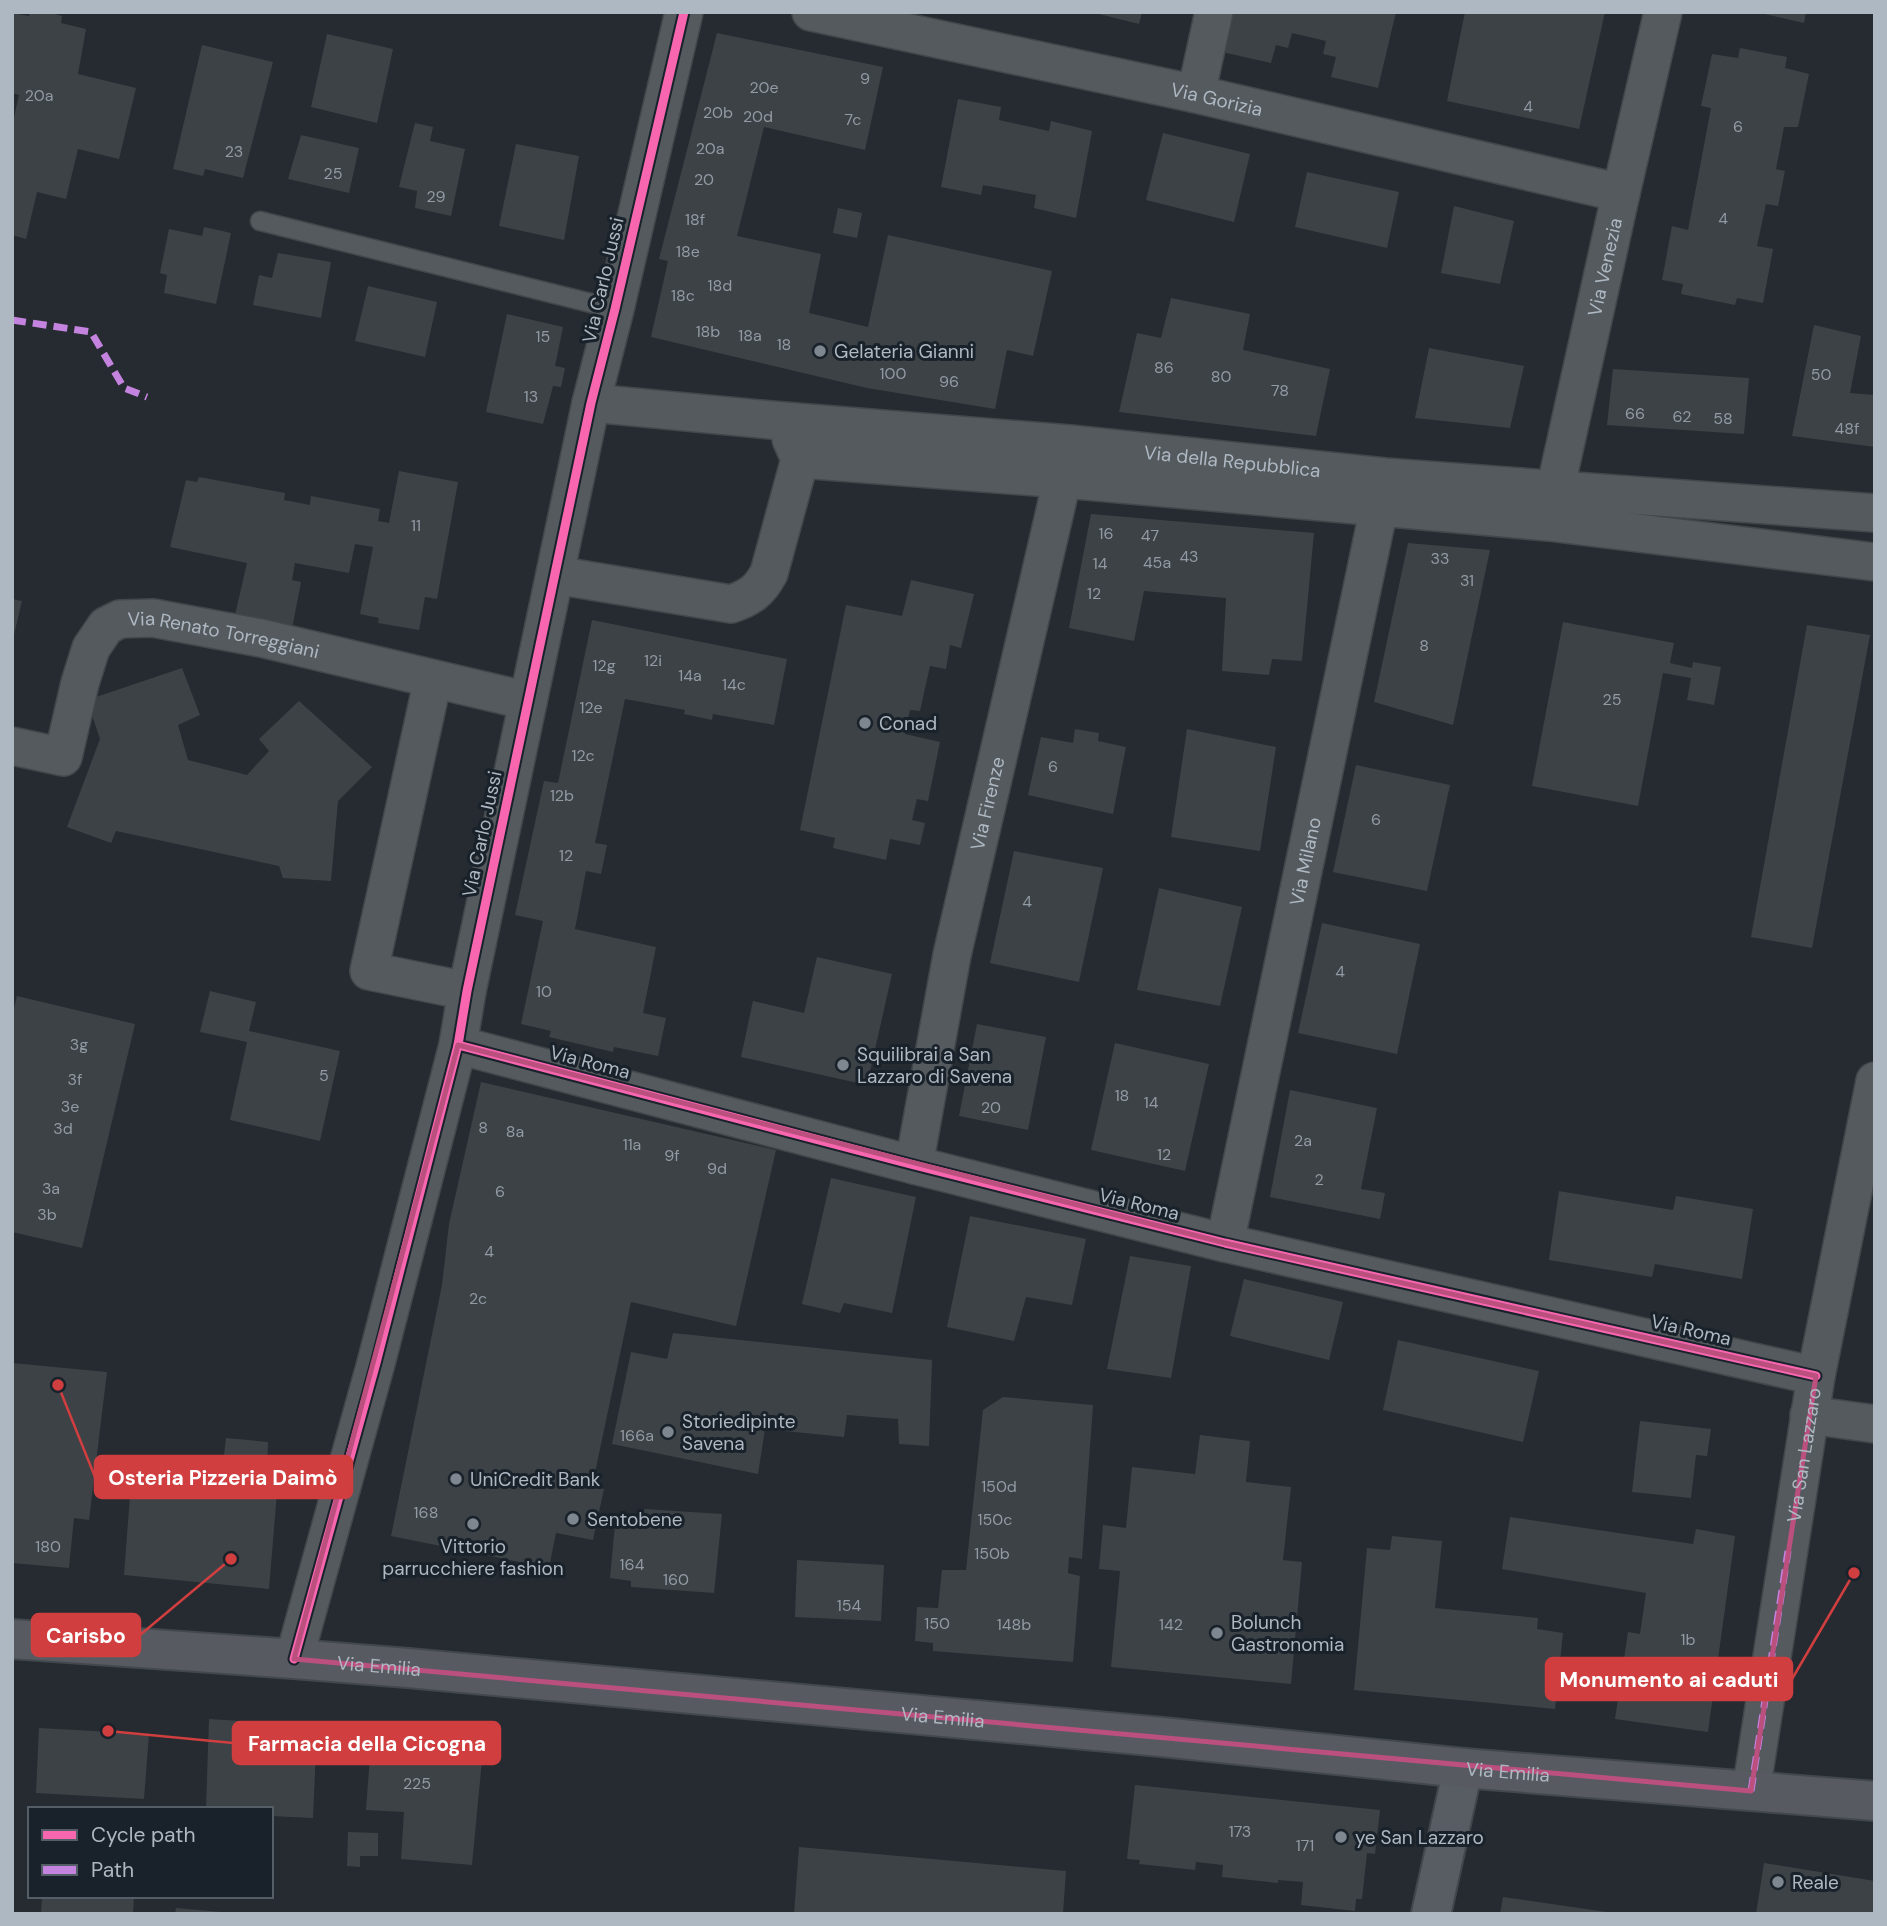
<svg xmlns="http://www.w3.org/2000/svg" width="1887" height="1926" font-family="'DM Sans',sans-serif">
	<rect width="100%" height="100%" fill="#252b30"/>
	<g fill="#3d4247">
		<path d="M30,12H47L62,16L61,23L86,29L78,74L136,88L119,159L78,149L66,199L37,192L26,239L12,235V126L19,95L12,93V55L14,48L12,47V13L29,16Z"/>
		<path d="M1091,12H1142L1139,24Z"/>
		<path d="M1231,12H1396L1378,88L1331,77L1336,57L1323,54L1326,41L1292,33L1288,48L1276,45L1271,63L1222,52Z"/>
		<path d="M1465,12H1605L1579,129L1447,101Z"/>
		<path d="M1756,12H1806L1804,23Z"/>
		<path d="M717,33L883,67L865,150L764,127L737,236L821,254L809,313L868,327L888,235L1052,271L1033,356L1007,350L995,409L867,388L651,337L668,261L659,259Z"/>
		<path d="M327,34L393,49L377,123L311,107Z"/>
		<path d="M202,45L273,62L243,178L205,169L203,176L173,169Z"/>
		<path d="M1740,48L1787,57L1785,68L1809,74L1798,127H1784L1776,169L1785,171L1778,206L1766,204L1757,246L1773,249L1763,303L1737,298L1735,305L1681,294L1683,284L1662,280L1672,226L1688,230L1711,108L1701,106L1712,54L1738,58Z"/>
		<path d="M958,99L1001,107L999,120L1049,131L1051,121L1092,131L1076,218L1034,208L1036,195L983,185L981,195L941,187Z"/>
		<path d="M415,123L433,127L430,141L465,149L451,216L415,208L417,191L399,187Z"/>
		<path d="M1163,133L1250,154L1234,222L1146,200Z"/>
		<path d="M301,135L359,148L349,193L288,179Z"/>
		<path d="M516,144L579,156L564,240L499,226Z"/>
		<path d="M1307,172L1399,192L1387,248L1295,227Z"/>
		<path d="M1454,206L1514,221L1500,284L1441,273Z"/>
		<path d="M838,208L862,213L857,238L833,233Z"/>
		<path d="M204,227L231,233L216,304L164,293L167,275L160,273L169,229L202,236Z"/>
		<path d="M278,253L331,262L321,318L253,305L259,275L272,278Z"/>
		<path d="M368,286L437,302L425,357L355,341Z"/>
		<path d="M1171,298L1250,314L1243,350L1330,369L1316,436L1119,412L1137,333L1161,338Z"/>
		<path d="M507,314L563,327L555,366L565,368L561,387L553,386L543,424L486,412Z"/>
		<path d="M1814,325L1861,336L1850,393L1875,395V447L1792,436Z"/>
		<path d="M1429,348L1524,366L1510,428L1415,418Z"/>
		<path d="M1613,369L1749,378L1744,434L1607,425Z"/>
		<path d="M399,471L458,482L437,599L425,597L419,630L378,623L379,618L360,614L373,547L355,544L349,573L295,563L292,580L301,582L292,629L234,619L247,563L170,547L186,480L197,482L199,477L285,493L284,500L310,505L311,496L380,509L378,521L389,523Z"/>
		<path d="M1091,514L1314,533L1302,661L1272,659L1269,675L1222,671L1226,598L1144,591L1134,641L1069,628Z"/>
		<path d="M1408,543L1490,550L1453,725L1374,702Z"/>
		<path d="M911,580L974,594L961,648L950,645L946,669L930,666L920,711L910,710L905,734L940,742L928,801L917,799L912,820L925,823L920,845L890,839L886,860L833,848L835,838L800,830L846,605L902,616Z"/>
		<path d="M12,599L22,601L13,639H12Z"/>
		<path d="M592,620L787,659L774,725L713,714L712,720L684,714L685,710L625,699L595,843L607,845L601,874L586,871L575,929L656,947L643,1013L666,1018L658,1056L614,1047L613,1052L549,1037L551,1031L521,1024L543,921L515,915L544,781L558,783Z"/>
		<path d="M1563,622L1674,643L1670,663L1692,668L1693,662L1721,667L1714,705L1687,700L1691,678L1663,673L1638,806L1532,786Z"/>
		<path d="M1807,625L1870,635L1812,948L1751,937Z"/>
		<path d="M182,668L200,715L178,725L188,760L247,775L269,751L259,739L299,701L372,767L338,801L331,881L283,878L279,866L116,831L111,843L67,827L100,739L87,700Z"/>
		<path d="M1075,729L1099,733L1098,741L1126,747L1113,814L1028,795L1041,737L1073,743Z"/>
		<path d="M1187,729L1276,747L1260,851L1171,837Z"/>
		<path d="M1356,765L1450,785L1427,891L1333,872Z"/>
		<path d="M1014,851L1103,868L1079,982L990,963Z"/>
		<path d="M1159,888L1242,907L1220,1006L1137,990Z"/>
		<path d="M1322,923L1420,944L1397,1054L1298,1033Z"/>
		<path d="M817,957L892,974L867,1085L741,1057L753,1001L804,1013Z"/>
		<path d="M210,991L256,1002L249,1031L340,1051L320,1141L230,1120L247,1042L200,1032Z"/>
		<path d="M17,996L135,1024L82,1248L12,1232V1016Z"/>
		<path d="M977,1024L1046,1037L1028,1130L959,1116Z"/>
		<path d="M1115,1043L1209,1064L1185,1171L1091,1150Z"/>
		<path d="M481,1082L776,1150L736,1326L631,1302L592,1487L604,1489L593,1540L556,1533L549,1568L391,1536L442,1285L449,1224Z"/>
		<path d="M1290,1090L1377,1108L1361,1189L1385,1193L1380,1219L1270,1197Z"/>
		<path d="M831,1178L916,1197L892,1313L844,1303L840,1313L802,1304Z"/>
		<path d="M1559,1191L1673,1210L1676,1196L1753,1209L1742,1279L1655,1264L1652,1277L1549,1260Z"/>
		<path d="M970,1216L1086,1239L1072,1305L1026,1297L1014,1341L947,1327Z"/>
		<path d="M1130,1256L1191,1266L1171,1378L1107,1369Z"/>
		<path d="M1244,1279L1343,1302L1329,1360L1230,1336Z"/>
		<path d="M673,1333L932,1360L929,1446L899,1444L898,1419L847,1415L844,1437L765,1429L758,1474L612,1444L631,1352L667,1359Z"/>
		<path d="M1398,1340L1539,1371L1523,1442L1383,1410Z"/>
		<path d="M12,1363L107,1372L89,1520L74,1518L69,1568L12,1563Z"/>
		<path d="M1003,1397L1093,1405L1082,1559L1069,1557L1068,1573L1080,1576L1073,1662L933,1651V1643L915,1641L917,1607L938,1608L942,1570H966L983,1410Z"/>
		<path d="M1640,1421L1711,1429L1707,1456L1696,1455L1691,1498L1632,1492Z"/>
		<path d="M1200,1435L1250,1441L1246,1482L1291,1487L1283,1560L1302,1562L1291,1684L1111,1667L1120,1571L1099,1569L1103,1525L1126,1528L1132,1467L1195,1474Z"/>
		<path d="M226,1438L268,1442L267,1479L278,1480L269,1589L124,1575L131,1482L220,1490Z"/>
		<path d="M644,1509L722,1514L714,1593L631,1587V1581L610,1578L616,1514L644,1515Z"/>
		<path d="M1510,1517L1693,1544L1696,1529L1735,1536L1708,1732L1615,1719L1628,1632L1640,1634L1646,1593L1502,1569Z"/>
		<path d="M1392,1536L1442,1541L1435,1608L1538,1618L1537,1629L1563,1633L1555,1709L1354,1690L1367,1548L1390,1550Z"/>
		<path d="M797,1560L884,1565L881,1621L795,1617Z"/>
		<path d="M209,1719L317,1726L313,1818L271,1816V1809H206Z"/>
		<path d="M39,1728L149,1734L144,1799L36,1793Z"/>
		<path d="M372,1729L484,1739L472,1865L401,1859L404,1812L366,1810Z"/>
		<path d="M1135,1785L1380,1810L1375,1854L1367,1853L1362,1899H1356L1355,1911L1301,1905L1303,1882L1278,1880V1883L1222,1877L1223,1865L1196,1862L1195,1870L1139,1864L1140,1860L1127,1859Z"/>
		<path d="M348,1832L378,1833V1856H360V1867L347,1866Z"/>
		<path d="M799,1847L1066,1871L1063,1914H794Z"/>
		<path d="M1764,1863L1875,1881V1914H1756Z"/>
		<path d="M42,1896H134L133,1914H41Z"/>
		<path d="M1503,1897L1607,1912V1914H1500Z"/>
		<path d="M176,1908L221,1912V1914H175Z"/>
	</g>
	<g fill="none" stroke-linecap="round" stroke-linejoin="round">
		<defs>
			<path id="lane" d="M260,221L615,309"/>
			<g id="street">
				<path id="s1" d="M811,12L1196,94L1621,193"/>
				<path d="M1196,94L1214,12"/>
				<path id="s2" d="M591,403L771,420L1070,444L1385,477L1875,513"/>
				<path d="M800,459L1063,479L1548,522L1875,562"/>
				<path id="s3" d="M1550,513L1621,193L1663,12"/>
				<path d="M555,575L731,604C750,598 760,590 769,573L800,459L791,439"/>
				<path d="M433,679L369,971L467,991"/>
				<path id="s4" d="M12,746L63,757L80,683L91,648L106,626L120,619L153,618L261,638L528,701"/>
				<path d="M458,1045L914,1165L1225,1243L1816,1376"/>
				<path id="s5" d="M914,1165L952,955L1068,455"/>
				<path id="s6" d="M1225,1243L1384,484"/>
				<path d="M1809,1415L1875,1424"/>
				<path d="M294,1659L376,1363L458,1045L467,991L591,403L615,309L684,12"/>
				<path id="s7" d="M1751,1791L1816,1376L1875,1081"/>
			</g>
			<path id="secondary" d="M1431,1914L1463,1768"/>
			<g id="primary">
				<path id="s8" d="M12,1639L294,1659L408,1668L1162,1737L1463,1768L1875,1801"/>
			</g>
		</defs>
		<use href="#lane" stroke="#42474b" stroke-width="21"/>
		<use href="#street" stroke="#42474b" stroke-width="40"/>
		<use href="#secondary" stroke="#42474b" stroke-width="42"/>
		<use href="#primary" stroke="#42484d" stroke-width="42"/>
		<use href="#lane" stroke="#555a5f" stroke-width="18"/>
		<use href="#street" stroke="#555a5f" stroke-width="37"/>
		<use href="#secondary" stroke="#585d64" stroke-width="38"/>
		<use href="#primary" stroke="#575b61" stroke-width="38"/>
		<g stroke="#c483df" stroke-width="7" stroke-dasharray="14 7" stroke-linecap="butt">
			<path d="M12,320L91,332L124,388L147,397"/>
			<path d="M1751,1791L1788,1551"/>
		</g>
		<defs>
			<g id="cycleway">
				<path d="M458,1045L914,1165L1225,1243L1816,1376"/>
				<path d="M294,1659L376,1363L458,1045L467,991L591,403L615,309L684,12"/>
			</g>
		</defs>
		<use href="#cycleway" stroke="#19222a" stroke-width="13"/>
		<use href="#cycleway" stroke="#f766af" stroke-width="9"/>
	</g>
	<path fill="none" stroke="#bb507f" stroke-width="5" stroke-linejoin="round" d="M458,1045L1225,1243L1816,1376L1751,1791L294,1659Z"/>
	<g fill="#7e878f" stroke="#19222a" stroke-width="2.5">
		<circle cx="820" cy="351" r="7"/>
		<circle cx="865" cy="723" r="7"/>
		<circle cx="843" cy="1065" r="7"/>
		<circle cx="668" cy="1432" r="7"/>
		<circle cx="456" cy="1479" r="7"/>
		<circle cx="573" cy="1519" r="7"/>
		<circle cx="473" cy="1524" r="7"/>
		<circle cx="1217" cy="1633" r="7"/>
		<circle cx="1341" cy="1837" r="7"/>
		<circle cx="1778" cy="1882" r="7"/>
	</g>
	<g text-anchor="middle" dominant-baseline="central" stroke-width="6" stroke-linejoin="round" paint-order="stroke">
		<g font-size="16" fill="#929aa3">
			<text x="865" y="78">9</text>
			<text x="764" y="87">20e</text>
			<text x="39" y="95">20a</text>
			<text x="1528" y="106">4</text>
			<text x="718" y="112">20b</text>
			<text x="758" y="116">20d</text>
			<text x="853" y="119">7c</text>
			<text x="1738" y="126">6</text>
			<text x="710" y="148">20a</text>
			<text x="234" y="151">23</text>
			<text x="333" y="173">25</text>
			<text x="704" y="179">20</text>
			<text x="436" y="196">29</text>
			<text x="1723" y="218">4</text>
			<text x="695" y="219">18f</text>
			<text x="688" y="251">18e</text>
			<text x="720" y="285">18d</text>
			<text x="683" y="295">18c</text>
			<text x="708" y="331">18b</text>
			<text x="750" y="335">18a</text>
			<text x="543" y="336">15</text>
			<text x="784" y="344">18</text>
			<text x="1164" y="367">86</text>
			<text x="893" y="373">100</text>
			<text x="1821" y="374">50</text>
			<text x="1221" y="376">80</text>
			<text x="949" y="381">96</text>
			<text x="1280" y="390">78</text>
			<text x="531" y="396">13</text>
			<text x="1635" y="413">66</text>
			<text x="1682" y="416">62</text>
			<text x="1723" y="418">58</text>
			<text x="1847" y="428">48f</text>
			<text x="416" y="525">11</text>
			<text x="1106" y="533">16</text>
			<text x="1150" y="535">47</text>
			<text x="1189" y="556">43</text>
			<text x="1440" y="558">33</text>
			<text x="1157" y="562">45a</text>
			<text x="1100" y="563">14</text>
			<text x="1467" y="580">31</text>
			<text x="1094" y="593">12</text>
			<text x="1424" y="645">8</text>
			<text x="653" y="660">12i</text>
			<text x="604" y="665">12g</text>
			<text x="690" y="675">14a</text>
			<text x="734" y="684">14c</text>
			<text x="1612" y="699">25</text>
			<text x="591" y="707">12e</text>
			<text x="583" y="755">12c</text>
			<text x="1053" y="766">6</text>
			<text x="562" y="795">12b</text>
			<text x="1376" y="819">6</text>
			<text x="566" y="855">12</text>
			<text x="1027" y="901">4</text>
			<text x="1340" y="971">4</text>
			<text x="544" y="991">10</text>
			<text x="79" y="1044">3g</text>
			<text x="324" y="1075">5</text>
			<text x="75" y="1079">3f</text>
			<text x="1122" y="1095">18</text>
			<text x="1151" y="1102">14</text>
			<text x="70" y="1106">3e</text>
			<text x="991" y="1107">20</text>
			<text x="483" y="1127">8</text>
			<text x="63" y="1128">3d</text>
			<text x="515" y="1131">8a</text>
			<text x="1303" y="1140">2a</text>
			<text x="632" y="1144">11a</text>
			<text x="1164" y="1154">12</text>
			<text x="672" y="1155">9f</text>
			<text x="717" y="1168">9d</text>
			<text x="1319" y="1179">2</text>
			<text x="51" y="1188">3a</text>
			<text x="500" y="1191">6</text>
			<text x="47" y="1214">3b</text>
			<text x="489" y="1251">4</text>
			<text x="478" y="1298">2c</text>
			<text x="637" y="1435">166a</text>
			<text x="999" y="1486">150d</text>
			<text x="426" y="1512">168</text>
			<text x="995" y="1519">150c</text>
			<text x="48" y="1546">180</text>
			<text x="992" y="1553">150b</text>
			<text x="632" y="1564">164</text>
			<text x="676" y="1579">160</text>
			<text x="849" y="1605">154</text>
			<text x="937" y="1623">150</text>
			<text x="1014" y="1624">148b</text>
			<text x="1171" y="1624">142</text>
			<text x="1688" y="1639">1b</text>
			<text x="417" y="1783">225</text>
			<text x="1240" y="1831">173</text>
			<text x="1305" y="1845">171</text>
		</g>
		<g font-size="19" fill="#aeb8c2" stroke="#19222a">
			<text stroke="none"><textPath href="#s1" startOffset="415">Via Gorizia</textPath></text>
			<text stroke="none"><textPath href="#s3" startOffset="252">Via Venezia</textPath></text>
			<text transform="translate(603 280) rotate(-77)">Via Carlo Jussi</text>
			<text stroke="none"><textPath href="#s2" startOffset="644">Via della Repubblica</textPath></text>
			<text stroke="none"><textPath href="#s4" startOffset="312">Via Renato Torreggiani</textPath></text>
			<text stroke="none"><textPath href="#s5" startOffset="369">Via Firenze</textPath></text>
			<text transform="translate(482 834) rotate(-78)">Via Carlo Jussi</text>
			<text stroke="none"><textPath href="#s6" startOffset="390">Via Milano</textPath></text>
			<text transform="translate(590 1062) rotate(15)">Via Roma</text>
			<text transform="translate(1139 1204) rotate(14)">Via Roma</text>
			<text transform="translate(1691 1330) rotate(13)">Via Roma</text>
			<text stroke="none"><textPath href="#s7" startOffset="340">Via San Lazzaro</textPath></text>
			<text stroke="none"><textPath href="#s8" startOffset="368">Via Emilia</textPath></text>
			<text stroke="none"><textPath href="#s8" startOffset="934">Via Emilia</textPath></text>
			<text stroke="none"><textPath href="#s8" startOffset="1502">Via Emilia</textPath></text>
		</g>
		<g font-size="19" fill="#aeb8c2" stroke="#19222a" text-anchor="start">
			<text x="834" y="351">Gelateria Gianni</text>
			<text x="879" y="723">Conad</text>
			<text x="857" y="1054">Squilibrai a San<tspan x="857" dy="22">Lazzaro di Savena</tspan></text>
			<text x="682" y="1421">Storiedipinte<tspan x="682" dy="22">Savena</tspan></text>
			<text x="470" y="1479">UniCredit Bank</text>
			<text x="587" y="1519">Sentobene</text>
			<text x="473" y="1546" text-anchor="middle">Vittorio<tspan x="473" dy="22">parrucchiere fashion</tspan></text>
			<text x="1231" y="1622">Bolunch<tspan x="1231" dy="22">Gastronomia</tspan></text>
			<text x="1355" y="1837">ye San Lazzaro</text>
			<text x="1792" y="1882">Reale</text>
		</g>
	</g>
	<path fill="none" stroke="#d03e3f" stroke-width="2.5" d="M58 1385L95 1477M231 1559L140 1635M1854 1573L1792 1679M108 1731L233 1743"/>
	<g fill="#d03e3f" stroke="#19222a" stroke-width="2.5">
		<circle cx="58" cy="1385" r="7"/>
		<circle cx="231" cy="1559" r="7"/>
		<circle cx="1854" cy="1573" r="7"/>
		<circle cx="108" cy="1731" r="7"/>
	</g>
	<g fill="#d03e3f" stroke="#d03e3f" stroke-width="2.5">
		<rect x="95" y="1456" width="257" height="42" rx="7"/>
		<rect x="32" y="1614" width="108" height="42" rx="7"/>
		<rect x="1546" y="1658" width="246" height="42" rx="7"/>
		<rect x="233" y="1722" width="267" height="42" rx="7"/>
	</g>
	<g font-size="21" text-anchor="middle" font-weight="bold" fill="#fff">
		<text x="223" y="1485">Osteria Pizzeria Daimò</text>
		<text x="86" y="1643">Carisbo</text>
		<text x="1669" y="1687">Monumento ai caduti</text>
		<text x="367" y="1751">Farmacia della Cicogna</text>
	</g>
	<rect width="1887" height="1926" fill="none" stroke="#aeb8c2" stroke-width="28"/>
	<rect x="28" y="1807" width="245" height="91" fill="#19222a" stroke="#555e67" stroke-width="2"/>
	<rect x="42" y="1830" width="35" height="10" fill="#f766af" stroke="#555e67" stroke-width="2"/>
	<text x="91" y="1842" font-size="21" fill="#aeb8c2">Cycle path</text>
	<rect x="42" y="1865" width="35" height="10" fill="#c483df" stroke="#555e67" stroke-width="2"/>
	<text x="91" y="1877" font-size="21" fill="#aeb8c2">Path</text>
</svg>
